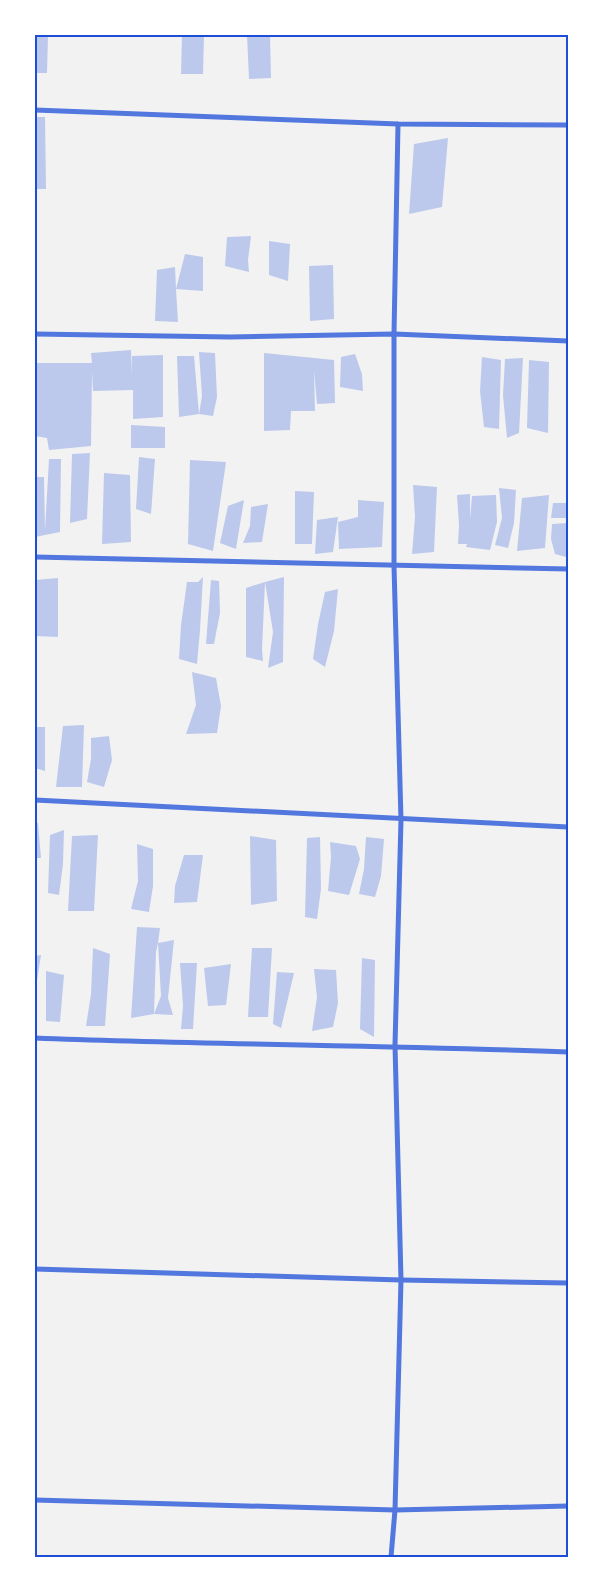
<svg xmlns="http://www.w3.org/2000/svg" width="603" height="1592" font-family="'Nunito Sans',sans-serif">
	<rect width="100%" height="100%" fill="#f2f2f2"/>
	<g fill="#bdc9ec" fill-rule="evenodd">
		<path d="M35,35H48L47,73H35Z"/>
		<path d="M182,35H204L203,74H181Z"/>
		<path d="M247,35H270L271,78L249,79Z"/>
		<path d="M35,117H45L46,189H35Z"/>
		<path d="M448,138L442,207L409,214L414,144Z"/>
		<path d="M251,236L248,260L249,272L225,266L227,237Z"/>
		<path d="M269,241L290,244L288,281L269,275Z"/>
		<path d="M185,254L203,257V291L176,289L178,322L155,321L157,270L175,267L176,289Z"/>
		<path d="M333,265L334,319L310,321L309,266Z"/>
		<path d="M131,350L132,376V356L163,355V417L133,419V390L93,391L92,372L91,446L49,450L47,438L35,436V363H92L91,353Z"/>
		<path d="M199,352L215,353L217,397L213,416L199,414L202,396Z"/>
		<path d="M264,353L334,360L335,403L317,404L314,370L315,411H291L290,430L264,431Z"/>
		<path d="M355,354L362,374L363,391L340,387L341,357Z"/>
		<path d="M177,356H194L199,414L179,417Z"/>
		<path d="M482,357L501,360L499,429L484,427L480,391Z"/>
		<path d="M523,358L519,433L507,438L503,395L505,359Z"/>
		<path d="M529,360L549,362L548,433L527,428Z"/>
		<path d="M131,425L165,427V448H131Z"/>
		<path d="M90,453L87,519L70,523L72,454Z"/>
		<path d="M139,457L155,459L151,514L136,509Z"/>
		<path d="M49,459H61L60,532L35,537V477H44L45,530Z"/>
		<path d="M190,460L226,462L213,551L188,544Z"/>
		<path d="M104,473L130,475L131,542L102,544Z"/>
		<path d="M413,485L437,487L434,552L412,554L415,517Z"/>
		<path d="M499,488L516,490L514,523L508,548L495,545L502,518Z"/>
		<path d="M295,491L314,492L312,544H295Z"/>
		<path d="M470,494V519L472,496L496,495L497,522L490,550L466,547L467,544H458L459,525L457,495Z"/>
		<path d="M549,495L545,548L517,551L522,498Z"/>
		<path d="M244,500L236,549L220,543L228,506Z"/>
		<path d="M358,500L384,502L382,547L339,549L338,522L358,517Z"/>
		<path d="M553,503H568V518H551Z"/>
		<path d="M268,504L262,542L243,543L250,526L251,507Z"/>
		<path d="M338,517L333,552L315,554L317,520Z"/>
		<path d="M568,523V552L566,557L555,554L551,539L552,524Z"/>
		<path d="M203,577L200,630L197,664L179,659L181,625L187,582H198Z"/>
		<path d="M284,577L283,662L268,668L273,632L265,582Z"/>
		<path d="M58,578V637L35,636V580Z"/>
		<path d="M211,580L219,581L220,613L214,644H206Z"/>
		<path d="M265,582L262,649L263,661L246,657V588Z"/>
		<path d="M338,589L334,631L325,667L313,659L318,624L325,592Z"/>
		<path d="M192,672L216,678L221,706L217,733L186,734L196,705Z"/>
		<path d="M84,725L82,787H56L63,726Z"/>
		<path d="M35,727H45V771L35,768Z"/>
		<path d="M109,736L112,760L104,787L87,782L91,759V738Z"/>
		<path d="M35,822L38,823L41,858H35Z"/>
		<path d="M64,830L63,864L59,895L48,893L50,835Z"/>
		<path d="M98,835L94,911H68L72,836Z"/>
		<path d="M250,836L276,840L277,901L251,905Z"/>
		<path d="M320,837L321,889L317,919L305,917L307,838Z"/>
		<path d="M366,837L384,839L381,876L375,897L359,894L364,869Z"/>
		<path d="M330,842L356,846L360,859L349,895L328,891L331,857Z"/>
		<path d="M137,844L153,849V886L149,912L131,909L138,881Z"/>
		<path d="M184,855H203L197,902L174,903L175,886Z"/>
		<path d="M137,927L160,928L158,943L174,940L168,998L173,1015L154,1014L131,1018ZM158,943L161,996L154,1014L156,952Z"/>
		<path d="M93,948L110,954L105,1026H86L91,994Z"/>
		<path d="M252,948H272L268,1017H248Z"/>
		<path d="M41,955L36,987H35V956Z"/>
		<path d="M362,958L375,960L374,1037L360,1029Z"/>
		<path d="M180,963H197L193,1029H181L183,1006Z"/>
		<path d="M231,964L226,1005L208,1006L204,968Z"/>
		<path d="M314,969L336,970L338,1003L333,1027L312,1031L317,997Z"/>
		<path d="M46,971L64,975L60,1022L46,1021Z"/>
		<path d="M277,972L294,973L281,1028L273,1024Z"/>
	</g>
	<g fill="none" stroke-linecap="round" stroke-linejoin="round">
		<g stroke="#5277de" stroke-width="5">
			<path d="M35,110L398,124L568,125"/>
			<path d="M35,334L230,337L394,334L568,341"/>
			<path d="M35,557L568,569"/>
			<path d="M35,800L568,827"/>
			<path d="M35,1038C213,1045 390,1045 568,1052"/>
			<path d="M35,1269L401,1280L568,1283"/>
			<path d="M35,1500L395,1510L568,1506"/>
			<path d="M391,1557L395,1510L401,1280L395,1045L401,820L394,566V334L398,124"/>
		</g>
	</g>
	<rect width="603" height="1592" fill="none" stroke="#ffffff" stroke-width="72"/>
	<rect x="36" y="36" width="531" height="1520" fill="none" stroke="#1d4ed8" stroke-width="2"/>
</svg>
